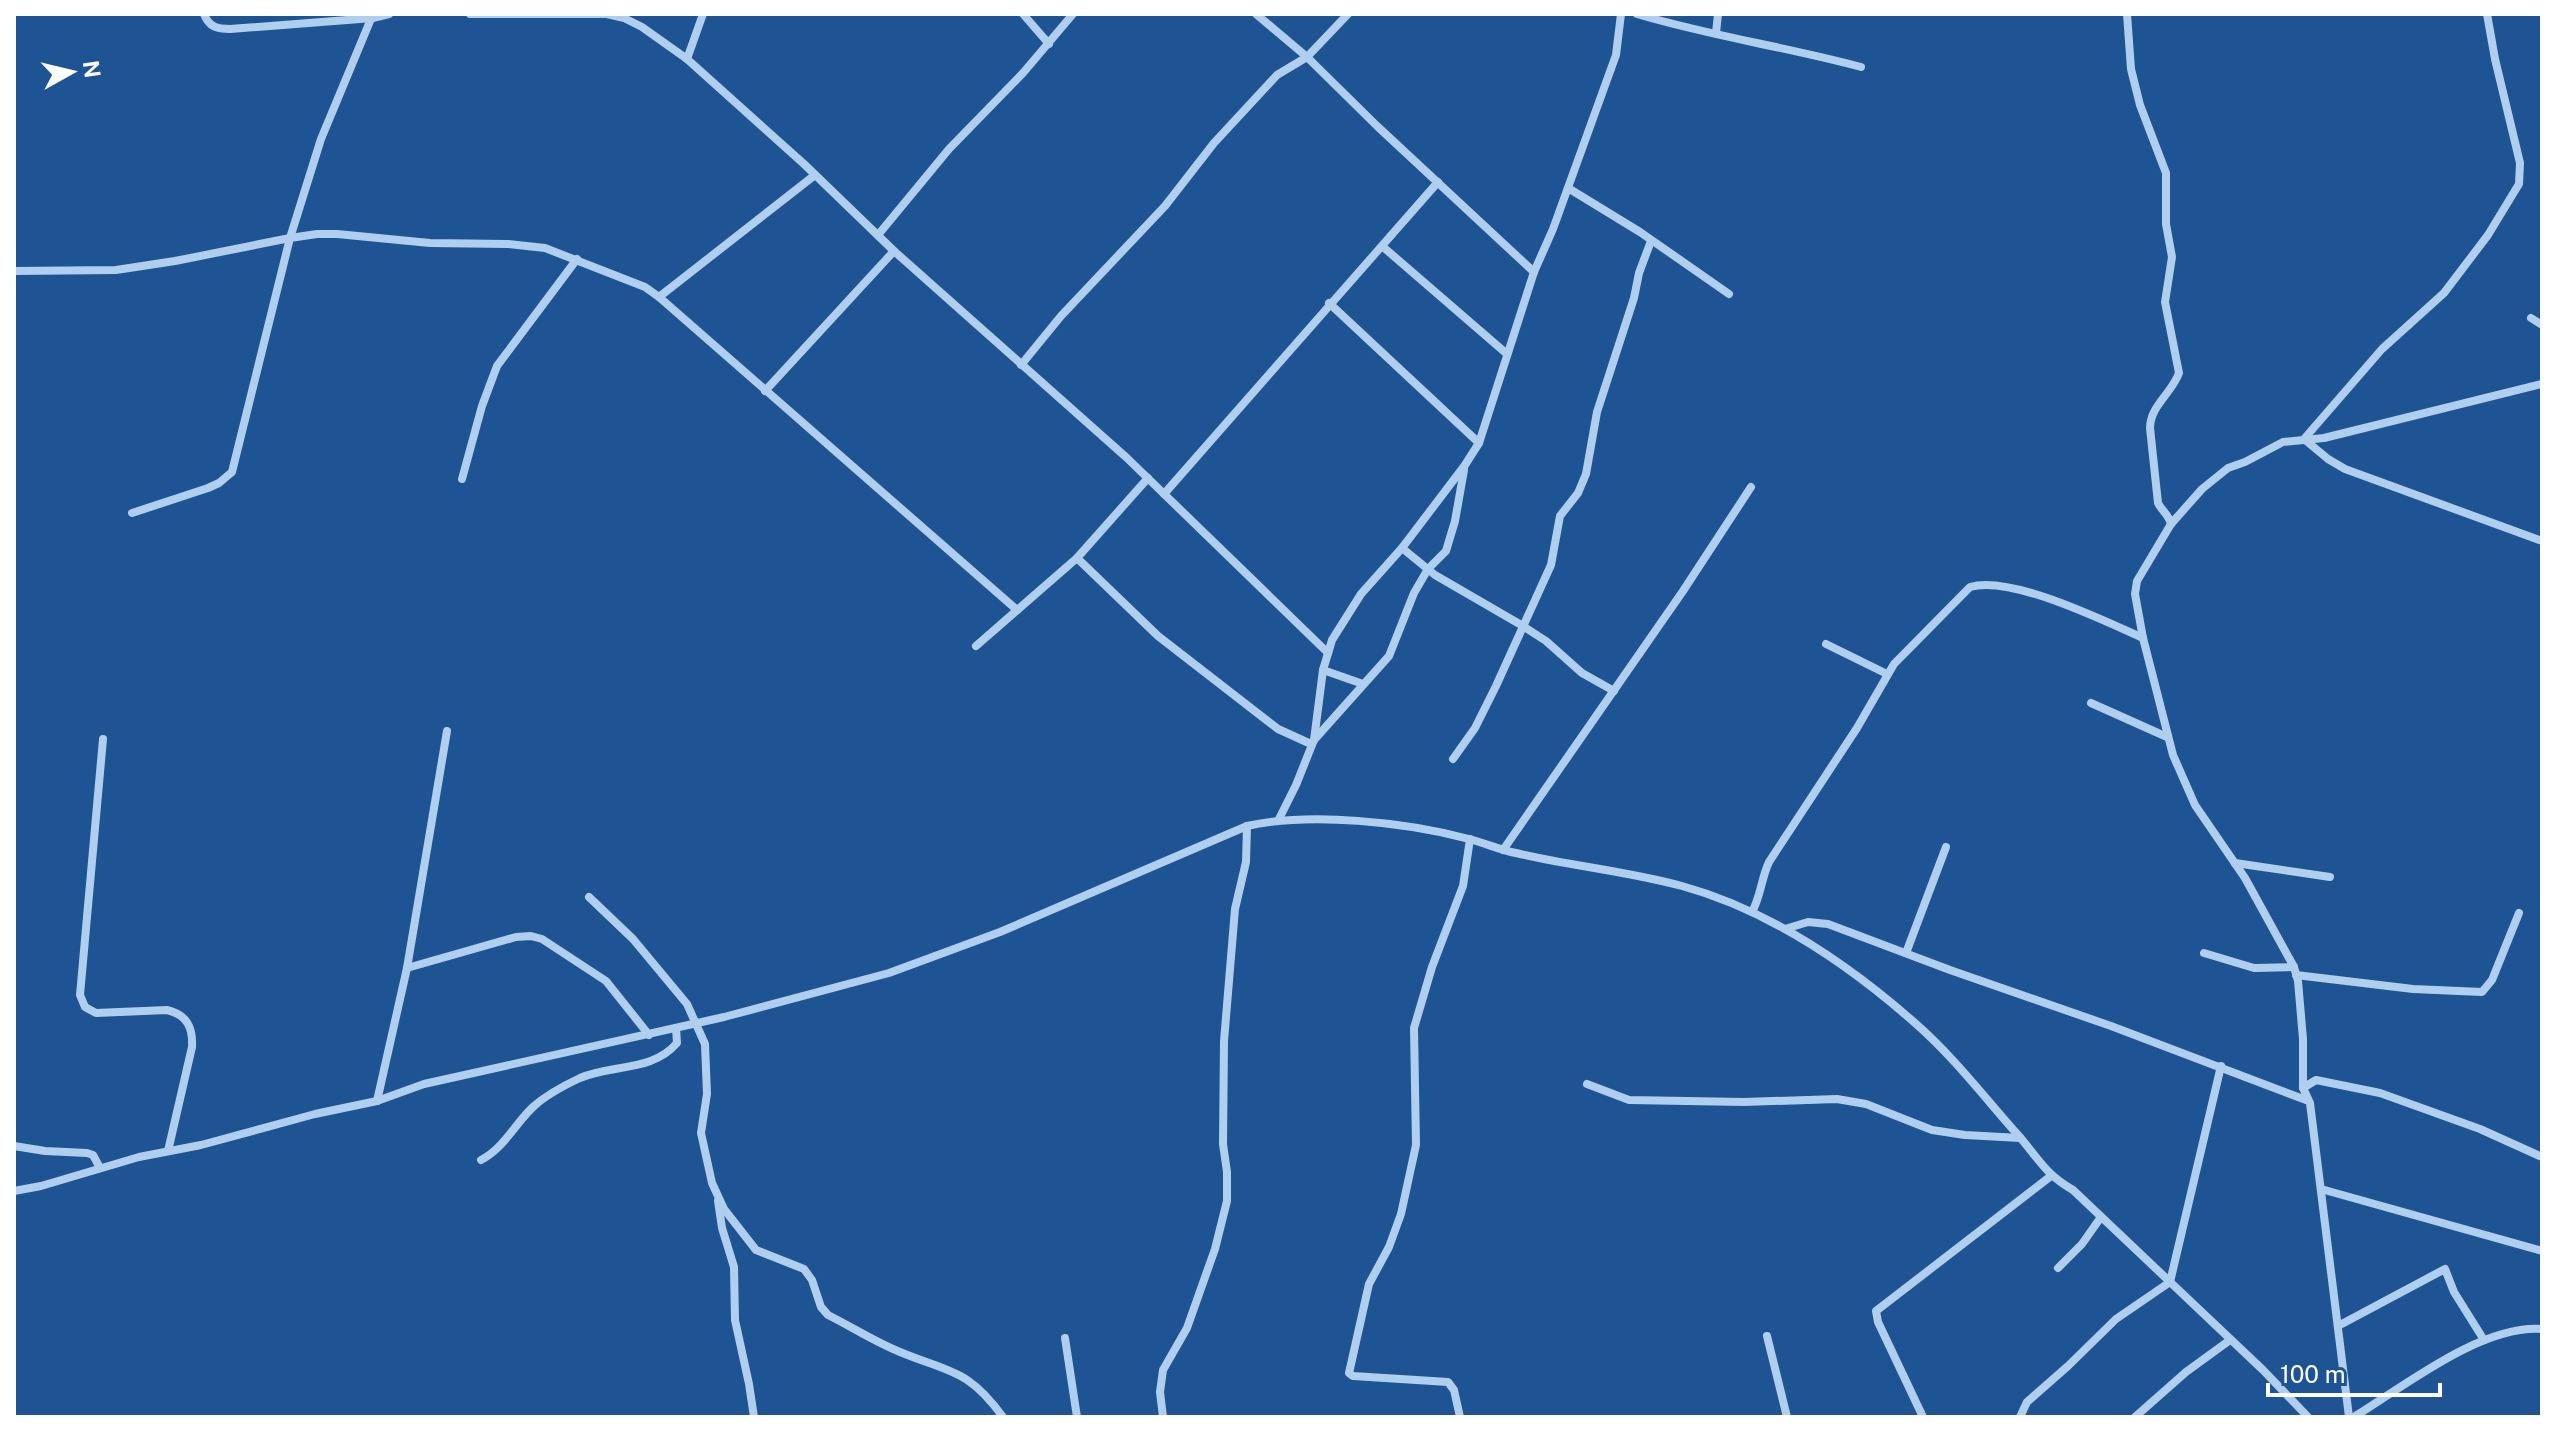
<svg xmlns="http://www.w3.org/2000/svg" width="2556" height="1431" font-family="'Public Sans',sans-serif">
	<rect width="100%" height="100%" fill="#1e5494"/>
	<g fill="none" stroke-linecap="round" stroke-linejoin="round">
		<g stroke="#b0ceee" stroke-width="8">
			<path d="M204,14C209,27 217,29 230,29L373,18L389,14"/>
			<path d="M470,14H607L624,18L642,27L687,59L804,164L894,251L1127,458L1328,653"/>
			<path d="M1023,14L1049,44"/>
			<path d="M1256,14L1307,57L1377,126L1534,272"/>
			<path d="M1637,14C1710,36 1787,47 1861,67"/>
			<path d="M2127,14L2131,69L2140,105L2166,173V224L2172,257L2165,302L2179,373C2172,393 2150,406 2150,428L2158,503C2162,511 2169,515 2171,524"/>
			<path d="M2487,14L2495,59L2520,163L2519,184L2488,235L2444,293L2382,349L2304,439L2328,459L2345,469L2542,541"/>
			<path d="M1716,33L1718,14"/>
			<path d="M687,59L703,14"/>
			<path d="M1568,188L1640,232L1729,294"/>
			<path d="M878,235L949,149L1023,73L1073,14"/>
			<path d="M1382,246L1507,354"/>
			<path d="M14,271L116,270L175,261L290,238L317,234H337L430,243L508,244L545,248L645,287L659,297L1017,610"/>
			<path d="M659,297L815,175"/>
			<path d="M1329,303L1479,443"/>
			<path d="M2531,318L2542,325"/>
			<path d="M1021,365L1061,316L1165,206L1214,143L1277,75L1307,57L1348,14"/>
			<path d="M765,391L894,251"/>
			<path d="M462,479L482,406L497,366L577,259"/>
			<path d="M1164,494L1438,182"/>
			<path d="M132,513L208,488L219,483L232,472L290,238L321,139L373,14"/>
			<path d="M1402,548L1435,575L1523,626L1546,641L1582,673L1614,691"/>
			<path d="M1077,558L1158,636L1278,729L1311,744"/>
			<path d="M1826,644L1887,674"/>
			<path d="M976,646L1077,558L1148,478"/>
			<path d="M1323,670L1363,684"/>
			<path d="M2091,703L2167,737"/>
			<path d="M103,739L80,995L85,1007L96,1013L167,1010C187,1015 193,1027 192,1047L168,1151"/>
			<path d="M1314,740L1389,656L1414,593L1428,569L1446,551L1455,521L1464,470"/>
			<path d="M1453,759L1475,728L1496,686L1551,565L1560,516L1578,493L1586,474L1597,412L1634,298L1639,273L1651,241"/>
			<path d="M1278,821L1296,785L1314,740L1323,670L1332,640L1361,594L1402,548L1465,465L1479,443L1534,272L1553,229L1616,55L1621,14"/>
			<path d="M1503,850L1683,591L1751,487"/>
			<path d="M2235,863L2330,877"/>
			<path d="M589,897L633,939L687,1004L705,1044L707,1094L701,1133L712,1183L724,1209L756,1250L804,1269L812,1280L821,1307L828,1315C852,1327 875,1342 900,1352C951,1373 968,1369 1003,1417"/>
			<path d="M1752,912C1761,896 1761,879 1769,862L1857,728L1894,664L1970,587C2011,575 2102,620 2143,638"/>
			<path d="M1785,929L1808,922L1828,924L1950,970L2111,1026L2306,1100"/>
			<path d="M1906,953L1946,847"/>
			<path d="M2204,953L2254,968L2294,967"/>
			<path d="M407,968L516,937L531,936L542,939L606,981L649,1035"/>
			<path d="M2296,975L2413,989L2482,992L2492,980L2519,913"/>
			<path d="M1587,1084L1629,1100L1744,1102L1837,1099L1866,1104L1932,1130L1965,1135L2020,1138"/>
			<path d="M2303,1088L2316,1080L2380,1093L2480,1129L2542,1157"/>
			<path d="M377,1101L407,968L447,731"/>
			<path d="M14,1146L45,1151L87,1153L93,1155L100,1168"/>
			<path d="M481,1160C504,1148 514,1125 533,1107C545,1096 565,1085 580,1078C613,1064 652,1072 677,1043L676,1028"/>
			<path d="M2321,1189L2542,1251"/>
			<path d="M14,1191L41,1186L139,1157L201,1145L315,1114L377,1101L424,1084L724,1017L889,973L1000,932L1247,826C1310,812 1406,822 1469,839C1485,843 1500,850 1516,853C1571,866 1627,871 1682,886C1769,910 1848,964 1915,1023C1953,1056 1985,1098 2018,1135C2039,1159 2044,1173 2073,1190L2263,1370L2308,1417"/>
			<path d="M718,1201L722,1228L734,1267L735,1320L749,1384L754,1417"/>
			<path d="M2058,1268L2082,1244L2101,1217"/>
			<path d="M2338,1326L2445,1269L2454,1292L2484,1340"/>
			<path d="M1767,1336L1787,1417"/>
			<path d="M1065,1338L1077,1417"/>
			<path d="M1163,1417L1160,1392L1163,1370L1187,1328L1215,1249L1227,1201V1172L1223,1144L1224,1041L1235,909L1246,862L1247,826"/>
			<path d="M1460,1417L1454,1390L1448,1382L1353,1376L1349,1373L1369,1284L1389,1247L1401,1214L1416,1145L1414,1028L1432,967L1463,886L1470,839"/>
			<path d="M1923,1417L1878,1322L1876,1311L2051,1176"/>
			<path d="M2020,1417L2027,1402L2068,1366L2116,1319L2170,1282L2221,1066"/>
			<path d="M2135,1417L2186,1372L2230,1340"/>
			<path d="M2349,1417L2310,1103L2303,1088V1039L2298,981L2294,967L2245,878L2195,805L2173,755L2143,638L2135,594L2137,581L2171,524L2202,489L2228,468L2245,462L2283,442L2324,438L2542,384"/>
			<path d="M2354,1417C2406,1385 2481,1325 2542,1329"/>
		</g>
	</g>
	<rect width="2556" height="1431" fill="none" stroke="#ffffff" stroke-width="32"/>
	<g transform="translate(72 72) rotate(82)" stroke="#1e5494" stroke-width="6" paint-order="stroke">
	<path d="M0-6L14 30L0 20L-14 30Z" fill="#ffffff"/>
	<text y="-12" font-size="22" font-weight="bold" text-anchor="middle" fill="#ffffff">N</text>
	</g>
	<path d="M2268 1383v12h172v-12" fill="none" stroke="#ffffff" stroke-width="4"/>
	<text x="2280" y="1383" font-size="24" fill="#ffffff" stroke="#1e5494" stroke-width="6" paint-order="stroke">100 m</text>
</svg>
